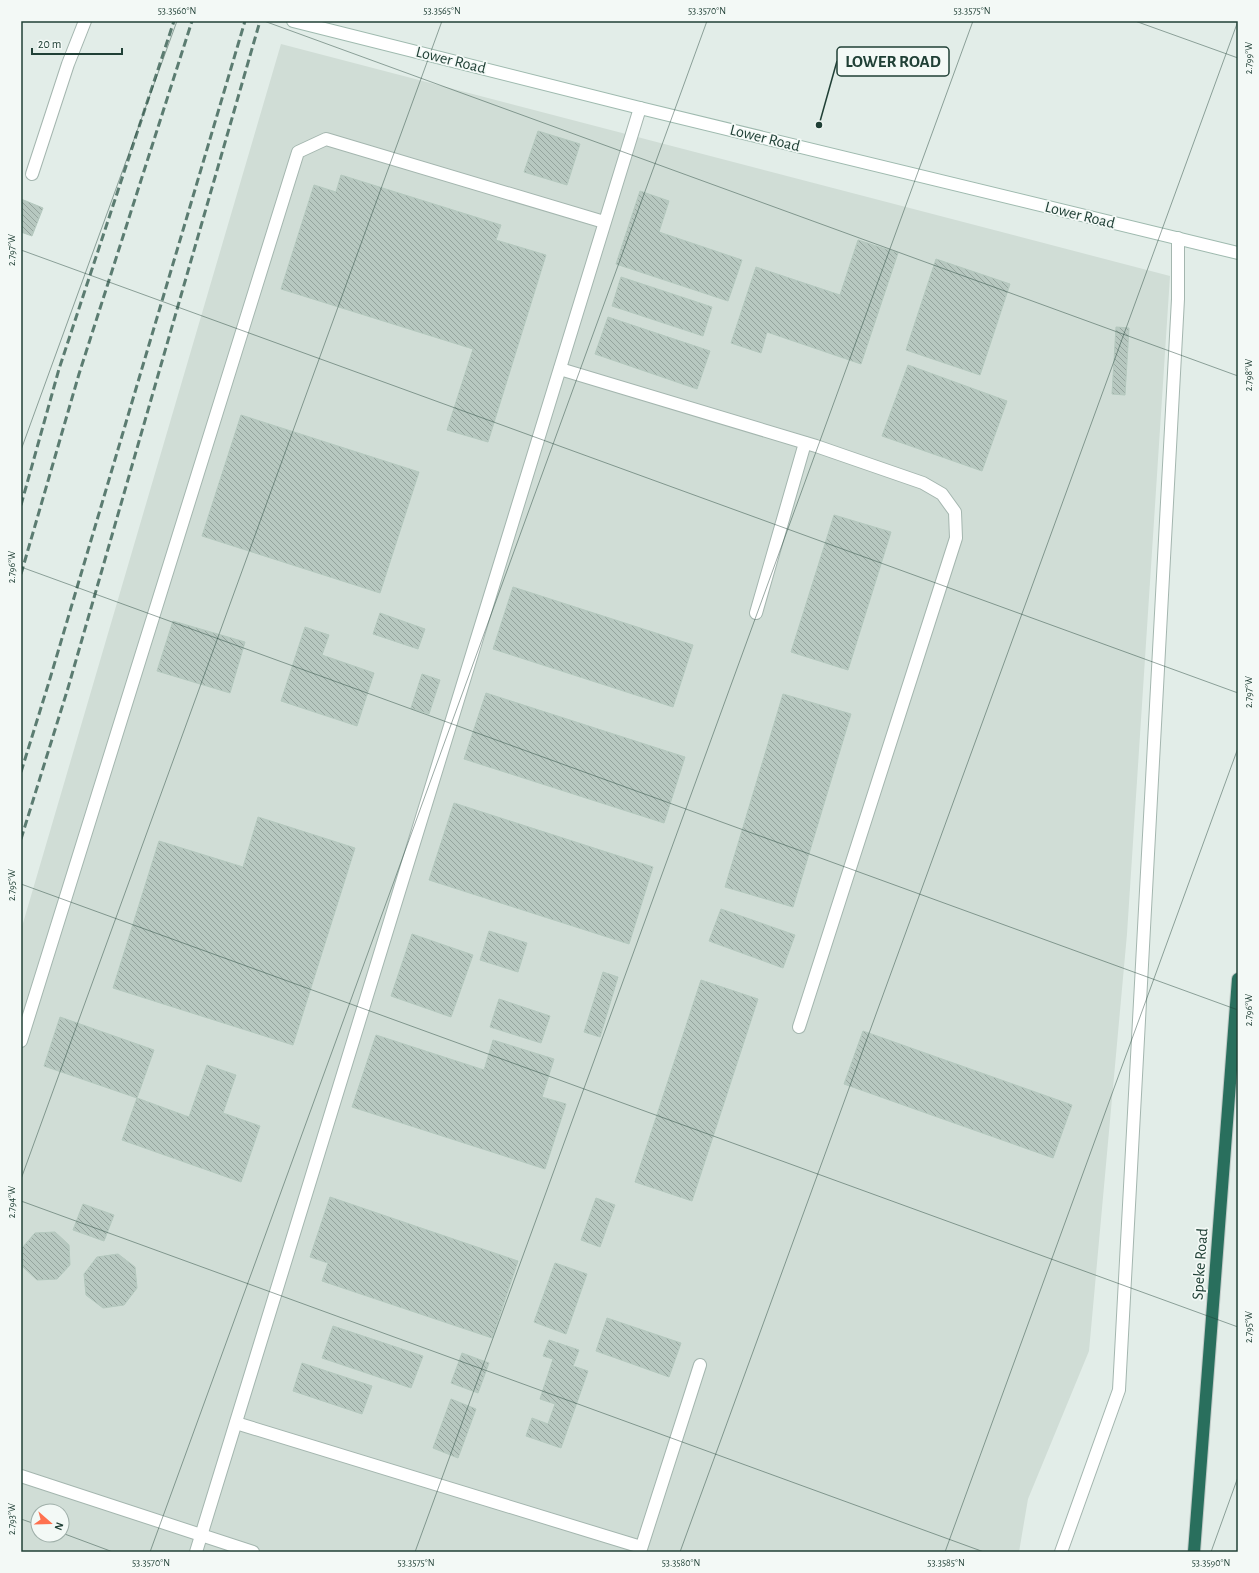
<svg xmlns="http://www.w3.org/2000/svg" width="1259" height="1573" font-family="'Alegreya Sans',sans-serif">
	<defs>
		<pattern id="building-back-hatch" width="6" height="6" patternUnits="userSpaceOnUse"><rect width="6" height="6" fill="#b7c8c0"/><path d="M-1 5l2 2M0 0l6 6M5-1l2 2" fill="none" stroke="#94a49d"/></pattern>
	</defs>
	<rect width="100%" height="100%" fill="#e2ede8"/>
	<path fill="#d0ddd6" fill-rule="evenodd" d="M281,44L1170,276L1127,934L1089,1351L1028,1499L1019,1552H21V930ZM38,1511H62V1535H38Z"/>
	<g fill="url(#building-back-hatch)" stroke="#b4c8be">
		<path d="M538,131L580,144L567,185L524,172Z"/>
		<path d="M341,175L501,225L496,240L546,255L488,442L447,430L473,349L281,289L314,185L336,192Z"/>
		<path d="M640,191L669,201L659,232L742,260L728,301L616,264Z"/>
		<path d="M21,199L43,208L32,236L21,232Z"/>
		<path d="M858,240L898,253L861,364L767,332L761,353L731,343L756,267L840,295Z"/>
		<path d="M936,259L1010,284L980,375L906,350Z"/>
		<path d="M621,277L712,307L703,336L612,306Z"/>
		<path d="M608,317L710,351L697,389L595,354Z"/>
		<path d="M1116,327L1129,328L1125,395L1112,394Z"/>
		<path d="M908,365L1007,401L982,471L882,436Z"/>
		<path d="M241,415L419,472L380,593L202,536Z"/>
		<path d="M834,515L891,532L848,670L791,652Z"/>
		<path d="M513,587L693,645L673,707L493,649Z"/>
		<path d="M380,613L425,629L418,649L373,634Z"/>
		<path d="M173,621L245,642L230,693L157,671Z"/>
		<path d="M305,627L329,635L322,655L374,673L357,726L281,701Z"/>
		<path d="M422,674L440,680L429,714L411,708Z"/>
		<path d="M486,693L685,757L664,823L464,759Z"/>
		<path d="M783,694L851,714L793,907L725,887Z"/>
		<path d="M454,803L653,867L629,944L429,880Z"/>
		<path d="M258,817L355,848L293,1045L113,988L159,841L243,867Z"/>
		<path d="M721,909L795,935L783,968L709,941Z"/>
		<path d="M489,931L527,943L518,972L480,960Z"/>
		<path d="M412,934L473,955L451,1017L391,996Z"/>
		<path d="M603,972L618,977L600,1037L584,1032Z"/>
		<path d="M701,980L758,999L692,1201L635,1182Z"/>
		<path d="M499,999L550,1016L541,1043L490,1027Z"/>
		<path d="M60,1017L154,1050L137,1098L44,1066Z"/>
		<path d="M863,1031L1072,1105L1053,1158L844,1084Z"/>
		<path d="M376,1035L484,1070L493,1040L554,1059L542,1097L566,1104L545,1169L352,1107Z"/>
		<path d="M207,1065L236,1075L223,1113L260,1126L241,1182L122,1140L137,1098L189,1117Z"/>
		<path d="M330,1197L518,1261L492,1338L322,1281L328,1263L310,1257Z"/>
		<path d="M596,1198L615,1205L600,1247L581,1240Z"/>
		<path d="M83,1204L114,1215L104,1241L73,1230Z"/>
		<path d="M55,1232L69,1245L70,1265L57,1279L37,1280L23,1267L22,1248L35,1233Z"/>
		<path d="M118,1254L135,1267L137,1288L124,1305L103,1308L86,1295L84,1274L97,1257Z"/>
		<path d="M555,1263L587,1274L566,1334L534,1322Z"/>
		<path d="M607,1318L681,1343L669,1377L596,1351Z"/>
		<path d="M333,1326L423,1356L411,1388L322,1358Z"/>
		<path d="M549,1340L579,1350L573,1366L588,1371L561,1448L526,1436L532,1418L548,1424L555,1404L540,1399L553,1359L543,1356Z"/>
		<path d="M462,1353L489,1363L478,1393L451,1383Z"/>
		<path d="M302,1363L372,1386L362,1414L293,1391Z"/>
		<path d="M451,1399L476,1409L458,1458L433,1448Z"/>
	</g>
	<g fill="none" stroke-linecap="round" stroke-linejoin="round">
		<defs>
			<g id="lane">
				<path d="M32,174L68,64L85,21"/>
				<path d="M560,369L816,446L923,483L942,494L955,512L956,538L799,1027"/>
				<path d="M756,613L805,443"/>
				<path d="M21,1041L298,152L326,139L604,222"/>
				<path d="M236,1423L641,1547"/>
				<path d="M21,1476L253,1552"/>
				<path d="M196,1552L640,108"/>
				<path d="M640,1552L700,1365"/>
			</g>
			<path id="street" d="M1061,1552L1119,1390L1178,299V238"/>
			<path id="secondary" d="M293,21L640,108L1238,253"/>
			<path id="highway" d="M1194,1552L1238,979"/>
		</defs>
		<use href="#lane" stroke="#a4b6af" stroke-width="14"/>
		<use href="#street" stroke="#a4b6af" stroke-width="14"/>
		<use href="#secondary" stroke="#9fbaaf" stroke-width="14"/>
		<use href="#highway" stroke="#c1cac7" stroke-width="14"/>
		<use href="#lane" stroke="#fff" stroke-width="12"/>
		<use href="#street" stroke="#fff" stroke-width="12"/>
		<use href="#secondary" stroke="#fff" stroke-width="12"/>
		<use href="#highway" stroke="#296f5d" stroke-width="12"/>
		<g stroke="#5b7c71" stroke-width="3" stroke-dasharray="8 4" stroke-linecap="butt">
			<path d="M21,505L59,369L174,21"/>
			<path d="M21,574L79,374L192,21"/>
			<path d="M21,772L49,682L245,21"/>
			<path d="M21,839L68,688L260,21"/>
		</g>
	</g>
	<path fill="none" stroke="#204036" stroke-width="1" stroke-opacity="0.45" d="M264,21L1238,376M1135,21L1238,58M21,250L1238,693M21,450L177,21M21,567L1238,1010M21,884L1238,1327M21,1179L442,21M21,1201L984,1552M21,1519L38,1525M62,1533L113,1552M150,1552L707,21M415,1552L973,21M680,1552L1238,21M945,1552L1238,748M1211,1552L1238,1477"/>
	<g text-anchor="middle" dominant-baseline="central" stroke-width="3.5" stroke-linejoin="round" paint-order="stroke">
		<g font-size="16" fill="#204036" stroke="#f3f9f6">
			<text transform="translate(451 60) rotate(14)">Lower Road</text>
			<text transform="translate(765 138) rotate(14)">Lower Road</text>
			<text transform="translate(1080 215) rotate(14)">Lower Road</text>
			<text transform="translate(1200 1264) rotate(-86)">Speke Road</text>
		</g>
	</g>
	<path fill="none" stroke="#204036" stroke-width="1.5" d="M819 125L837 61"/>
	<circle fill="#204036" stroke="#f3f9f6" stroke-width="1.5" cx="819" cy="125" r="4"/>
	<rect fill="#f3f9f6" stroke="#204036" stroke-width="1.5" x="837" y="47" width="112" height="29" rx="4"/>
	<g font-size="17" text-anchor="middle" font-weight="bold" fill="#204036">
		<text x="893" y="67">LOWER ROAD</text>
	</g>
	<rect width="1259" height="1573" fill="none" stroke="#f3f9f6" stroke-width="44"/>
	<g transform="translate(50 1523) rotate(110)"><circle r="19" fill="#f3f9f6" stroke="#9fafa9"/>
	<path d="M0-3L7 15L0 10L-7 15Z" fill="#fe714f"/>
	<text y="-6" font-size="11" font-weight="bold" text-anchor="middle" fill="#204036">N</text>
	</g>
	<path d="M32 48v6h90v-6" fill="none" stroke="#204036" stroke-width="2"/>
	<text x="38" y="48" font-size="12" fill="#204036" stroke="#f3f9f6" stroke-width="3" paint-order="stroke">20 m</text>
	<rect x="22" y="22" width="1215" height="1529" fill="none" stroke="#204036" stroke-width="1.5"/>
	<g font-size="10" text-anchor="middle" fill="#204036">
		<text x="177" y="14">53.3560°N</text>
		<text x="442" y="14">53.3565°N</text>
		<text x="707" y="14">53.3570°N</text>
		<text x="972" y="14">53.3575°N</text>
		<text transform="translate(1248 58) rotate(-90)" y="4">2.799°W</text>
		<text transform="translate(11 250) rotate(-90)" y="4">2.797°W</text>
		<text transform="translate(1248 375) rotate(-90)" y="4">2.798°W</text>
		<text transform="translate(11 567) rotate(-90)" y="4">2.796°W</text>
		<text transform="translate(1248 692) rotate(-90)" y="4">2.797°W</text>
		<text transform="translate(11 885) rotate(-90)" y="4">2.795°W</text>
		<text transform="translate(1248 1010) rotate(-90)" y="4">2.796°W</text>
		<text transform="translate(11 1202) rotate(-90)" y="4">2.794°W</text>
		<text transform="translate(1248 1327) rotate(-90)" y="4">2.795°W</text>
		<text transform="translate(11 1519) rotate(-90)" y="4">2.793°W</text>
		<text x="151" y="1566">53.3570°N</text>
		<text x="416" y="1566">53.3575°N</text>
		<text x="681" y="1566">53.3580°N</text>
		<text x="946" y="1566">53.3585°N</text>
		<text x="1211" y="1566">53.3590°N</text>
	</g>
</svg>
